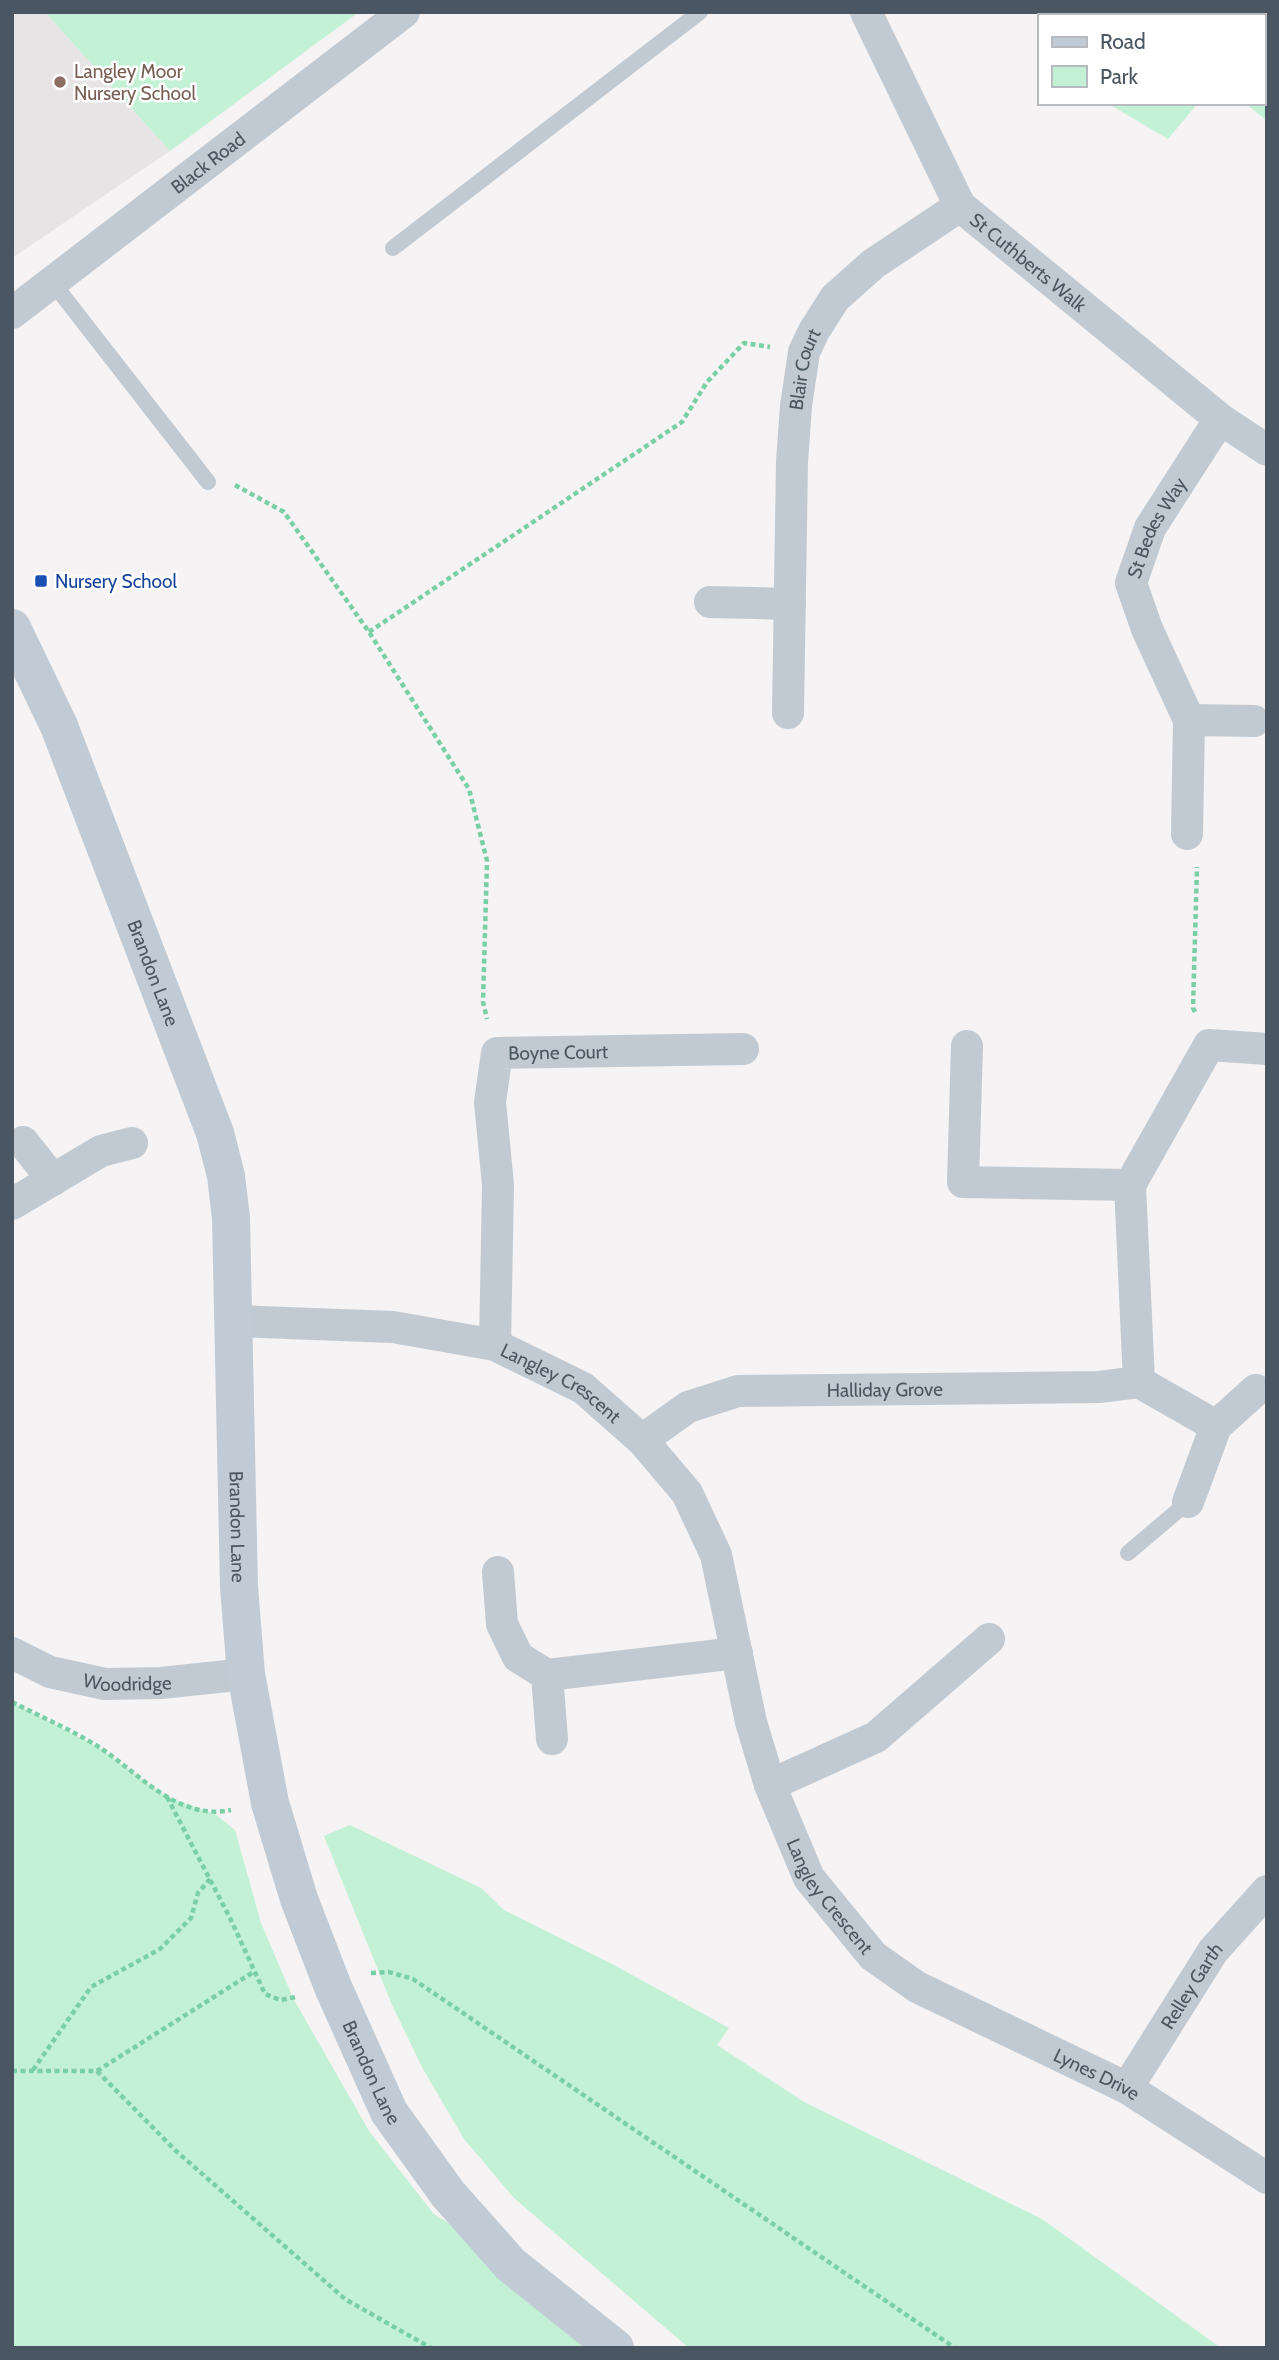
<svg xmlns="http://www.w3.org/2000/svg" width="1279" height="2360" font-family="Cabin,sans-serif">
	<rect width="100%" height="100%" fill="#f5f3f3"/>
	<path fill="#e6e4e5" d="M12,12H45L170,151L12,258Z"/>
	<g fill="#c3f1d5">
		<path d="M45,12H359L170,151Z"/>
		<path d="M1091,12H1267V121L1245,103H1263V16H1092Z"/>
		<path d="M1107,103H1198L1168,139Z"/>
		<path d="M12,1702L98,1747L167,1797L215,1814L235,1830L261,1923L293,1998L369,2131L433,2213L510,2264L615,2348H12Z"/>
		<path d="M350,1825L481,1888L504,1910L612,1964L729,2028L717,2045L804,2102L1042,2219L1221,2348H689L514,2198L464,2139L423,2069L392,2005L324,1836Z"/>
	</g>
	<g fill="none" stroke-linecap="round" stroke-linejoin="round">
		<g stroke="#7ad0a6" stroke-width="4.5" stroke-dasharray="5 3.5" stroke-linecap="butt">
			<path d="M235,485L284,512L369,632L469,789L487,861L483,1002L487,1019"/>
			<path d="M369,632L682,422L707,382L744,343L770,347"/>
			<path d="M1195,1012L1193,1008L1197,867"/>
			<path d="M12,1702C41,1717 72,1730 99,1747C140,1774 178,1821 231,1810"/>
			<path d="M167,1797L230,1918L265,1994L280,2000L296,1997"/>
			<path d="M371,1973L389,1972L413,1979L955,2348"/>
			<path d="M33,2070L91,1987L160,1949L191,1918L198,1893L210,1879"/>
			<path d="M12,2071H97L176,2151L345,2299L431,2348"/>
			<path d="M97,2071L255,1971"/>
		</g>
		<g stroke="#c1cad2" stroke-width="16">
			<path d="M393,248L700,12"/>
			<path d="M53,283L208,482"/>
			<path d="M1128,1553L1188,1502"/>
		</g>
		<g stroke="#c1cad2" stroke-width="32">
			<path id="s1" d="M866,12L960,206L1220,419L1267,450"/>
			<path id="s2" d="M12,313L404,12"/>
			<path d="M710,602L790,604"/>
			<path id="s3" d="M788,713L792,462L796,406L804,352L814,331L835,298L873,264L960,206"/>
			<path d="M1189,720L1254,721"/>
			<path id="s4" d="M1187,834L1189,720L1147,629L1131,583L1150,528L1220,419"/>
			<path d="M967,1046L963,1182L1130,1185"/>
			<path d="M23,1142L53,1180"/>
			<path d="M12,1204L101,1151L132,1143"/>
			<path id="s5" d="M233,1321L393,1327L495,1345L583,1388L642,1440L687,1493L716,1555L751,1722L770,1785L809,1878L873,1956L917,1987L1127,2088L1267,2178"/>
			<path id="s6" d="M495,1345L498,1185L490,1102L497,1053L743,1049"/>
			<path d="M1139,1382L1216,1426L1256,1390"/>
			<path id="s7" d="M642,1440L688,1407L738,1391L1099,1387L1139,1382L1130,1185L1209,1045L1267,1049"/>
			<path d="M1188,1502L1216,1426"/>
			<path d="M498,1572L502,1624L518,1657L547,1675L737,1653"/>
			<path id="s8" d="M12,1653L50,1672L105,1684L161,1683L246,1674"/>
			<path d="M547,1675L552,1739"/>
			<path d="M770,1785L876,1737L989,1639"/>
			<path id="s9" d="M1127,2088L1213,1951L1267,1891"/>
		</g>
		<path stroke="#c1cbd6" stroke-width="38" id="s10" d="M12,628L59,726L215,1133L226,1176L231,1218L239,1587L246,1674L270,1803L299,1899L333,1987L389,2112L448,2194L510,2264L615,2348"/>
	</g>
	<circle fill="#8d6e63" stroke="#fff" stroke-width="2.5" cx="60" cy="82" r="7"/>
	<rect fill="#1a4fb4" stroke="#fff" stroke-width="2.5" x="34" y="574" width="14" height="14" rx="3.5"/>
	<g text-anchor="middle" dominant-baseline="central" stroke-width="5" stroke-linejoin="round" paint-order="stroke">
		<g font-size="19" fill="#785e54" stroke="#fff" text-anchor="start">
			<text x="74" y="71">Langley Moor<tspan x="74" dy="22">Nursery School</tspan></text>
		</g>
		<g font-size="19" fill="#4a5661" stroke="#fff">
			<text stroke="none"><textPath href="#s2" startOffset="247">Black Road</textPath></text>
			<text stroke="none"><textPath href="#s1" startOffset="304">St Cuthberts Walk</textPath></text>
			<text stroke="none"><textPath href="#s3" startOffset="345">Blair Court</textPath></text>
			<text stroke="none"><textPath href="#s4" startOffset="324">St Bedes Way</textPath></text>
			<text stroke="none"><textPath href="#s10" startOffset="373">Brandon Lane</textPath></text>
			<text stroke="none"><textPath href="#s6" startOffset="354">Boyne Court</textPath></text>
			<text stroke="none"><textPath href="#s5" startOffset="340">Langley Crescent</textPath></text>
			<text stroke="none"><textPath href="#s7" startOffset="256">Halliday Grove</textPath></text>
			<text stroke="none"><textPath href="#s10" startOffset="940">Brandon Lane</textPath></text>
			<text stroke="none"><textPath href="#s8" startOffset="121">Woodridge</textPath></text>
			<text stroke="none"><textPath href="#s5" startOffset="942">Langley Crescent</textPath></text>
			<text stroke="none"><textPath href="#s9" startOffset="121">Relley Garth</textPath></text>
			<text stroke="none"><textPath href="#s10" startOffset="1507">Brandon Lane</textPath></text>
			<text stroke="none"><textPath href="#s5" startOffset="1270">Lynes Drive</textPath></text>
		</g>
		<g font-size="19" fill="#164399" stroke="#fff" text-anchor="start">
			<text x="55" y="581">Nursery School</text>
		</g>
	</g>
	<rect width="1279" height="2360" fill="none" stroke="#4a5661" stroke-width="28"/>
	<rect x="1038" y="14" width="228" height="91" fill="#ffffff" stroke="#b7bbc0" stroke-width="2"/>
	<rect x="1052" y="37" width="35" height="10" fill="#c1cbd6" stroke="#b7bbc0" stroke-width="2"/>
	<text x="1100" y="49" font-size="21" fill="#4a5661">Road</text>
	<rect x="1052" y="66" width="35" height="21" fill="#c3f1d5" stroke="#b7bbc0" stroke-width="2"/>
	<text x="1100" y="84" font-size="21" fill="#4a5661">Park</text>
</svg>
